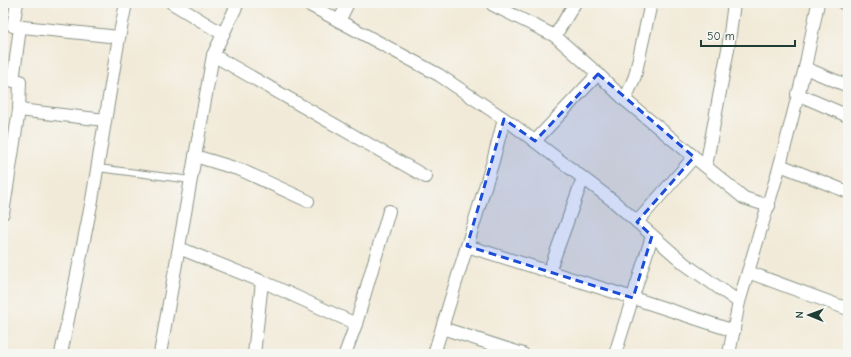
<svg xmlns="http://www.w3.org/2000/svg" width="851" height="357" font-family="'Comic Neue',sans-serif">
	<rect width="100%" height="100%" fill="#f6f6f2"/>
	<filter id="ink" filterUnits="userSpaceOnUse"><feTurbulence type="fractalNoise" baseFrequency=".025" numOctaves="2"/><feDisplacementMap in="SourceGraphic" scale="8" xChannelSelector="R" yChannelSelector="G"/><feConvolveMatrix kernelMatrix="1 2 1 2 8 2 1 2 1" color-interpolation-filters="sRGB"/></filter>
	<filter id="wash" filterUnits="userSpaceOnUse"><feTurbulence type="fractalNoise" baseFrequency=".012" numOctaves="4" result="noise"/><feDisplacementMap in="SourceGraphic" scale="16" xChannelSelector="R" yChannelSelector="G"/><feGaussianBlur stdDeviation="0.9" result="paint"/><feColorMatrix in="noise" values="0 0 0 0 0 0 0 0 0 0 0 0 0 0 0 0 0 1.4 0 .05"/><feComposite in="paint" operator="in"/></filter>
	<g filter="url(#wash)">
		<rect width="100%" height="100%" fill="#f2ead8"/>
	</g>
	<g filter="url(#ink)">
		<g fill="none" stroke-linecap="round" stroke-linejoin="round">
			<defs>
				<path id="lane" d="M98,168L191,180"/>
				<g id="street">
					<path d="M17,3L13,26L119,37"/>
					<path d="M172,3L223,34"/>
					<path d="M306,3L439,75L512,124L612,200L685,264L739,302"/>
					<path d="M492,3L493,5L555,36L598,74L625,100L744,198L769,206"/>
					<path d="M843,3L848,5"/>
					<path d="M339,21L348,3"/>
					<path d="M555,36L575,3"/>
					<path d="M213,55L426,177"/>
					<path d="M805,68L848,86"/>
					<path d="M3,79L20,81L19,110L105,120"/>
					<path d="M13,81L20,27"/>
					<path d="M797,94L848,116"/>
					<path d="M625,100L635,76L651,3"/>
					<path d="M535,141L598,74"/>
					<path d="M195,156L241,170L308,201"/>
					<path d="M780,165L848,192"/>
					<path d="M706,166L728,49L734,3"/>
					<path d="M3,213L19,110"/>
					<path d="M637,222L694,157"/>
					<path d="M467,246L633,298L734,331"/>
					<path d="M179,248L266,283L356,324L345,354"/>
					<path d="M549,272L583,178"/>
					<path d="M748,272L848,309"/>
					<path d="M356,324L389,211"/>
					<path d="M442,328L523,354"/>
					<path d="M61,354L92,200L118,43L126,3"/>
					<path d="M160,354L213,55L238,3"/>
					<path d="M254,354L262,282"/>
					<path d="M434,354L493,161L504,119"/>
					<path d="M615,354L652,236"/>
					<path d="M729,354L739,302L780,165L805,68L818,3"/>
				</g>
			</defs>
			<use href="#lane" stroke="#889486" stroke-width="8"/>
			<use href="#street" stroke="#889486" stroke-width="14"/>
			<use href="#lane" stroke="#fff" stroke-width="6"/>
			<use href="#street" stroke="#fff" stroke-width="12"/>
		</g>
	</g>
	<path fill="#1d4ed8" fill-opacity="0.2" stroke="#1d4ed8" stroke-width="3" stroke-dasharray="8 5" stroke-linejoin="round" d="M598,74L694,157L637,222L652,236L633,298L467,246L504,119L535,141Z"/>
	<rect width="851" height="357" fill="none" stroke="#f6f6f2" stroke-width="16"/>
	<g transform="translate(809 315) rotate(271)" stroke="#f6f6f2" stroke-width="3" paint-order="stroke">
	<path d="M0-3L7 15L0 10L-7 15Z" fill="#1f3d34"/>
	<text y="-6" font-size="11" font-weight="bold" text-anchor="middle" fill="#1f3d34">N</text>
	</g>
	<path d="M701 40v6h94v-6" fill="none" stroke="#1f3d34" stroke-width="2"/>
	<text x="707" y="40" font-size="12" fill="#1f3d34" stroke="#f6f6f2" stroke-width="3" paint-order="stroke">50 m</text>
</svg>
